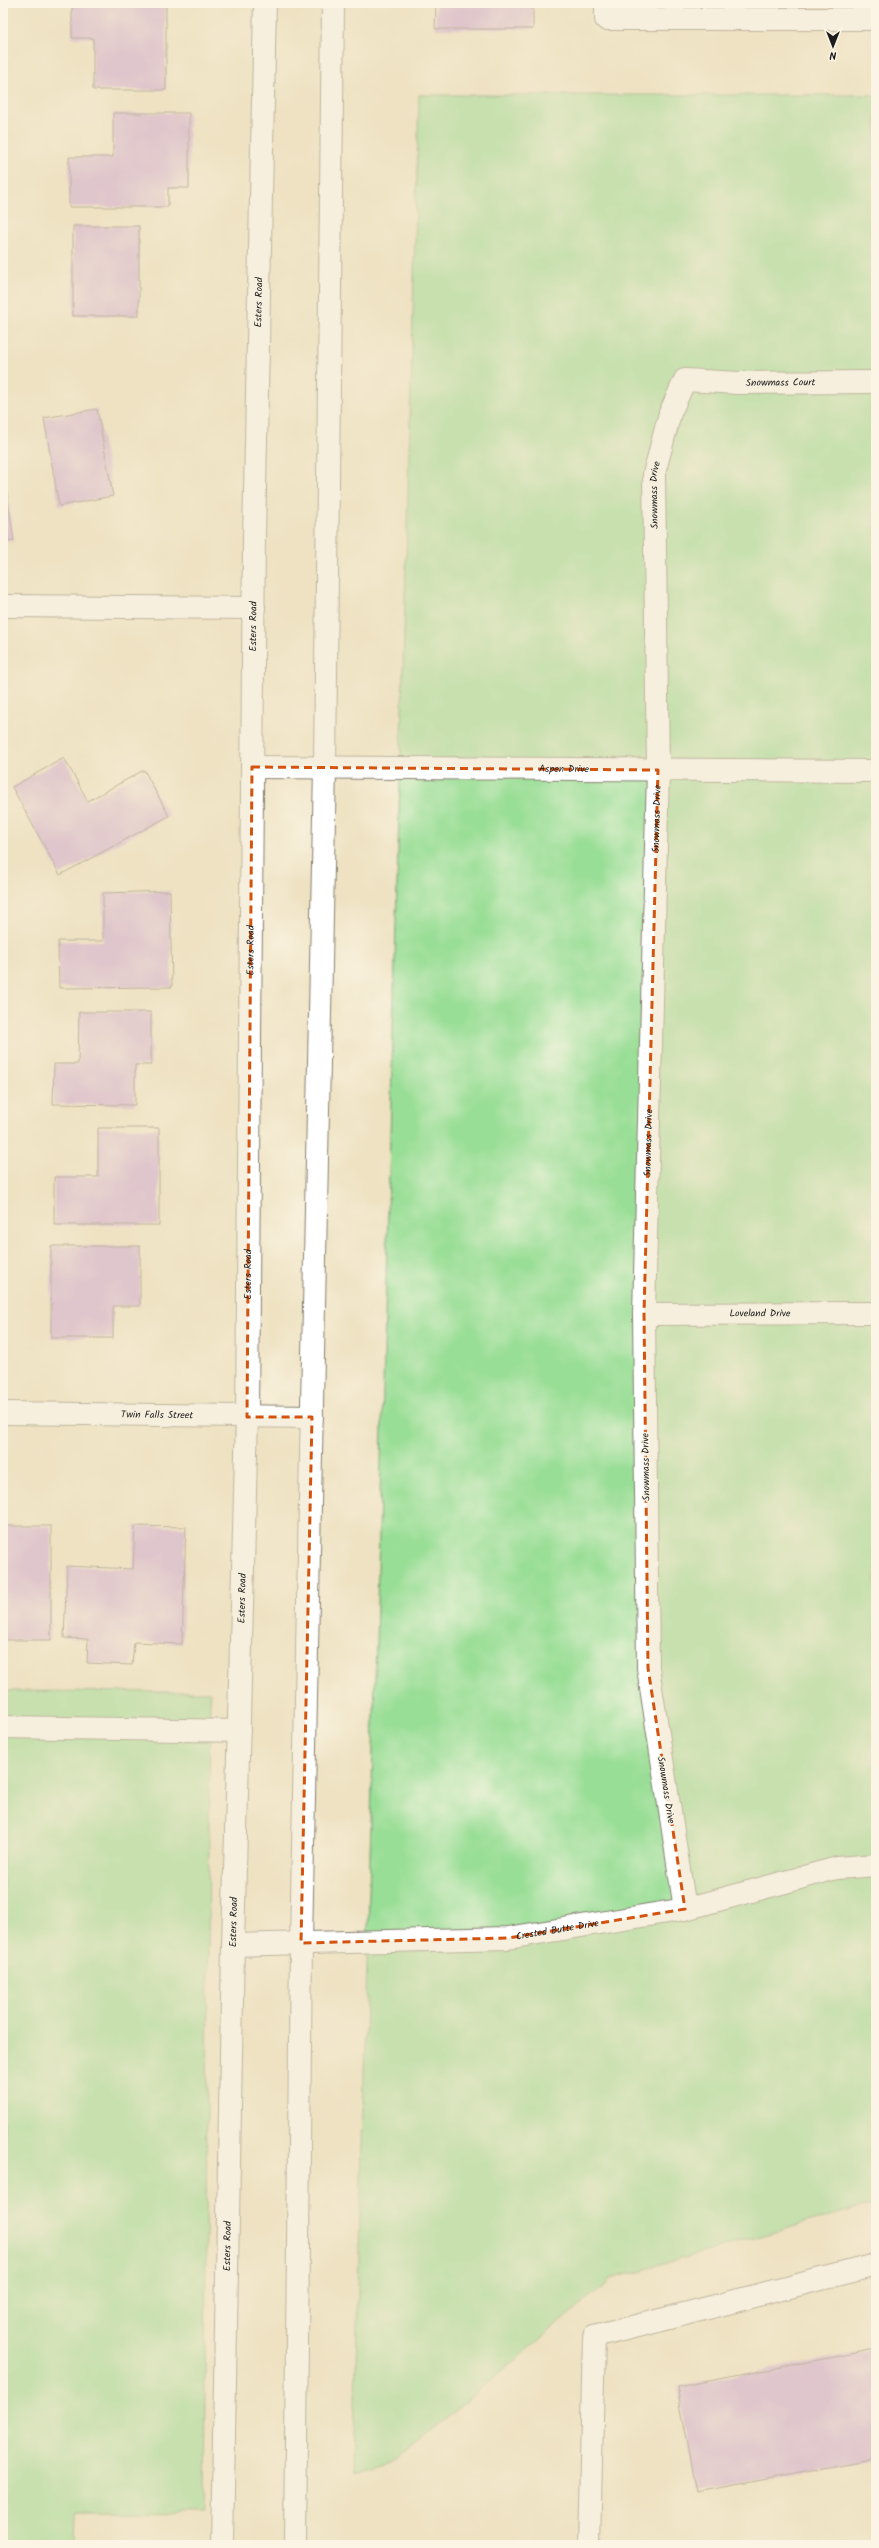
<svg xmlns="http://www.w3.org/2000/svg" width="879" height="2548" font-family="Kalam,sans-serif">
	<rect width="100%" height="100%" fill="#fcf5e5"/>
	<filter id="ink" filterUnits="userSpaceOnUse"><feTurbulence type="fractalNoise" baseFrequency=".025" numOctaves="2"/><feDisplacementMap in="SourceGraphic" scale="8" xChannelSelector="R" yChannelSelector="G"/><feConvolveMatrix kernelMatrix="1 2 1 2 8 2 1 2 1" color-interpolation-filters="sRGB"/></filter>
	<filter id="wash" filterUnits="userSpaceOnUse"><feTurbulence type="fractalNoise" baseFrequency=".012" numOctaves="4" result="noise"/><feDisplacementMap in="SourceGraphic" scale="16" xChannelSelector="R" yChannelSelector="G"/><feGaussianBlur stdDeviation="0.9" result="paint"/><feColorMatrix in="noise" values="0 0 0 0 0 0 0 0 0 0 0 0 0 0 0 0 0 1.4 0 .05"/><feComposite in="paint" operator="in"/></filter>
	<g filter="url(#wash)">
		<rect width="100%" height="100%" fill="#eee2c2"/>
		<g fill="#99de96" stroke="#5a7d59">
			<path d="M419,95H876V2203L611,2279L399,2458L353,2470Z"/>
			<path d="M3,1691L210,1692L204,2514L76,2513L75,2545H3Z"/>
		</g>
		<g id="blocks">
			<g fill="#cca2d7">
				<path d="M72,3H166V90H93V38H72Z"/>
				<path d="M436,3H533V29H435Z"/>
				<path d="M113,113H189V188H168V207H69V157H113Z"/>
				<rect x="73" y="226" width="66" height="90"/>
				<path d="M97,409L113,496L59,506L44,418Z"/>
				<path d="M3,467L14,541L3,542Z"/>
				<path d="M64,758L88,801L144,770L169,816L60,875L12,787Z"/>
				<path d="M170,891L172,987L59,988L58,941H103V893Z"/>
				<path d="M79,1012H151V1065H135V1105L53,1104L54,1064H78Z"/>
				<path d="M98,1128H159V1225H54V1177H98Z"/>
				<path d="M51,1246H140V1306H113V1338H51Z"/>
				<rect x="3" y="1526" width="48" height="114"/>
				<path d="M135,1526L186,1527L182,1644L134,1642L132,1665L87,1663L88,1639L64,1638L67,1566L133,1569Z"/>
				<path d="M876,2349V2459L697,2492L677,2387Z"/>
			</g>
		</g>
	</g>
	<g filter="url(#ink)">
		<use href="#blocks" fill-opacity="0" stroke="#857f6f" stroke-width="1"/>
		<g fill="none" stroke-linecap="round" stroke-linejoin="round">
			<defs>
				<g id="minor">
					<path d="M606,3V19H876"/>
					<path d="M3,606L254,608"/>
					<path id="s1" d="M252,767L876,771"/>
					<path id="s2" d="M644,1314L876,1313"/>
					<path id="s3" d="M3,1413L312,1417"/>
					<path d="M3,1727L239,1731"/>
					<path id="s4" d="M685,1909L648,1668L644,1314L658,770L654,474L670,413L685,380L738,383L876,382"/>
					<path id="s5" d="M233,1945L508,1938L685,1909L837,1868L876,1865"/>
					<path d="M589,2545L594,2337L876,2265"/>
				</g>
				<g id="major">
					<path id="s6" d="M222,2545L233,1945L247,1417L254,538L265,3"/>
					<path d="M295,2545L301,1943L325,768L333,3"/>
				</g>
			</defs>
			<use href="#minor" stroke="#857f6f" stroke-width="24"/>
			<use href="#major" stroke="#857f6f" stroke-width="24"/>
			<use href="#minor" stroke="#fff" stroke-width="22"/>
			<use href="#major" stroke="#fff" stroke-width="22"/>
		</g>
	</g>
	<path d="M0 0H879V2548H0ZM252,767L658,770L644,1314L648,1668L685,1909L508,1938L301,1943L312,1417H247Z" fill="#eee2c2" fill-opacity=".55" fill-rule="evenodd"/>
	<path fill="none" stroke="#d4530e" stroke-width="3" stroke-dasharray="8 5" stroke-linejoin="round" d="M252,767L658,770L644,1314L648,1668L685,1909L508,1938L301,1943L312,1417H247Z"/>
	<g text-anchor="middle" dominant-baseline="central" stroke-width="3" stroke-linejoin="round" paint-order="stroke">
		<g font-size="10" fill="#1c1c1c" stroke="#fcf5e5">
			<text stroke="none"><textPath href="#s6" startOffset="2243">Esters Road</textPath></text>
			<text stroke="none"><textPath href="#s4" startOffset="1633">Snowmass Court</textPath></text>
			<text stroke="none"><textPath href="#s4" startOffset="1417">Snowmass Drive</textPath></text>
			<text stroke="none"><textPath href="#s6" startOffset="1919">Esters Road</textPath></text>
			<text stroke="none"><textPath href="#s1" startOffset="312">Aspen Drive</textPath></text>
			<text stroke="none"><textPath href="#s4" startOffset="1093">Snowmass Drive</textPath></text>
			<text stroke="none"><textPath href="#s6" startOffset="1595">Esters Road</textPath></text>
			<text stroke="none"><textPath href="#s4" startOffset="769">Snowmass Drive</textPath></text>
			<text stroke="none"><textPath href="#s6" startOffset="1271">Esters Road</textPath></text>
			<text stroke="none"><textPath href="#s2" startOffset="116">Loveland Drive</textPath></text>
			<text stroke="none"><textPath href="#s3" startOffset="154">Twin Falls Street</textPath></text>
			<text transform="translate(646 1467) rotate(-91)">Snowmass Drive</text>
			<text stroke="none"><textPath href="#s6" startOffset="947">Esters Road</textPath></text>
			<text transform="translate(666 1790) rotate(81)">Snowmass Drive</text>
			<text stroke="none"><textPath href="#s6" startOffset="623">Esters Road</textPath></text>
			<text stroke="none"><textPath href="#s5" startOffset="325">Crested Butte Drive</textPath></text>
			<text stroke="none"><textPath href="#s6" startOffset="299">Esters Road</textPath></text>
		</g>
	</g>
	<rect width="879" height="2548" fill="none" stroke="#fcf5e5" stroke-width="16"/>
	<g transform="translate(833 46) rotate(180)" stroke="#fcf5e5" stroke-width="3" paint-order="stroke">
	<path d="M0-3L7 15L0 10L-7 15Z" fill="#1c1c1c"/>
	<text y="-6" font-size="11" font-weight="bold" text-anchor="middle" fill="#1c1c1c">N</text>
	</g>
</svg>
